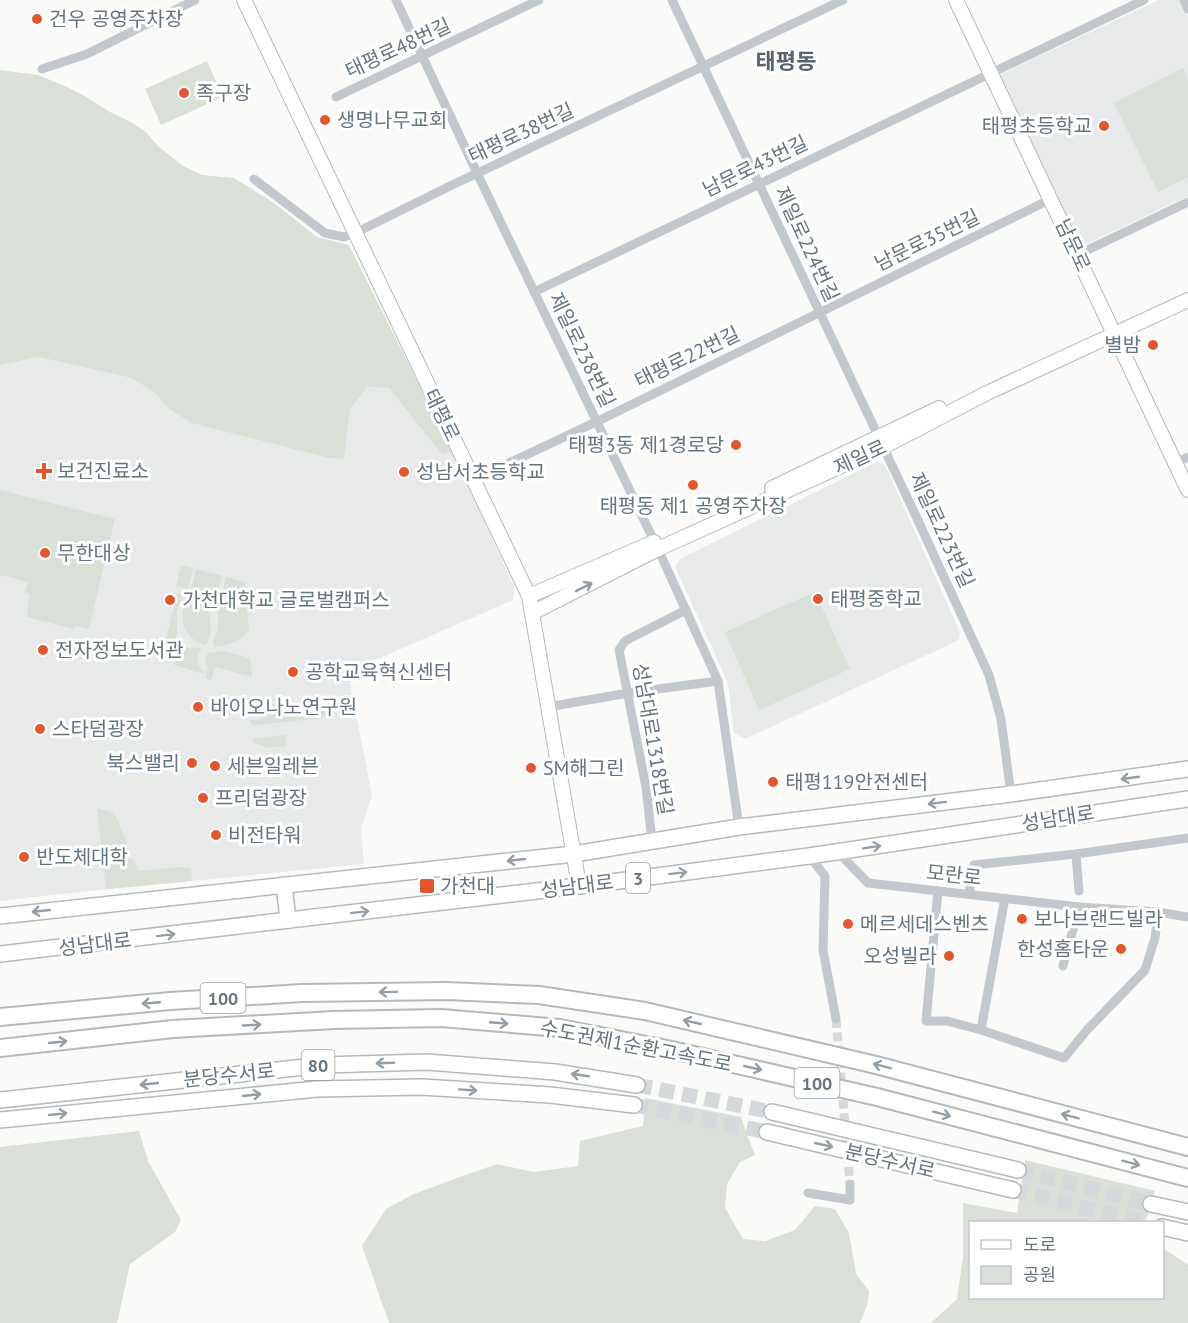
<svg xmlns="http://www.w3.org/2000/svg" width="1188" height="1323" font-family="'PT Sans','Noto Sans KR',sans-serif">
	<rect width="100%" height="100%" fill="#fafaf8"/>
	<g fill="#e8e9e9">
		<path d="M1159,0H1180L1188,17V196L1078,248L997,76Z"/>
		<path d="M39,357L131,378L154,392L169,409L191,423L328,458L344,459L350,409L368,387L389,388L442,455L452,451L515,589L513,600L348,672L372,796L361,828L364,864L80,892L0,901V365Z"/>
		<path d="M877,462L885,465L960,632L959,640L745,739L734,733L728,683L675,566L681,558Z"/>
	</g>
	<g fill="#dadfd7">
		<path d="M207,61L223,97L161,125L145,89Z"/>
		<path d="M1183,68L1188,79V177L1158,192L1114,103Z"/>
		<path d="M0,70L38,75L67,87L83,95L110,112L131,122L146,132L158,146L183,166L202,175L234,178L274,203L317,237L349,245L452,451L442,455L389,388L368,387L350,409L344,459L328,458L191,423L169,409L154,392L131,378L39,357L0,365Z"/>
		<path d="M0,490L115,519L89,629L75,626L74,629L27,617L29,594L25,592L28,582L0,575Z"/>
		<path d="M181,565L193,568L188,589L176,586Z"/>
		<path d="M196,569L222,576L217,596L191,589Z"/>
		<path d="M226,577L245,582L249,630C239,643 230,644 215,647L213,642C217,634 219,626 218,617C217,610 215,607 217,601L223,602L224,598L221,597Z"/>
		<path d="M815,592L850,669L759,710L725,632Z"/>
		<path d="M178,593L182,595L183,597L177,610V634L173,644L160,661Z"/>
		<path d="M191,598L208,602C207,618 217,631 205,645C184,639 177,617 187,599Z"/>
		<path d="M185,648L197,647L201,649C194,658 198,666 205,674L174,665C171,658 179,651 185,648Z"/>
		<path d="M223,651L250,658L252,677L215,667L211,680L205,678L208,669L205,657L209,653Z"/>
		<path d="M338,700L332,712L322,718L256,725C252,725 250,724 250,720L263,719L261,705L290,703L291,711L323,709Z"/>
		<path d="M285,735L286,746L268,748L253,742L254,739L256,738Z"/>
		<path d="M97,808L114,813L118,821L128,846L123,847L124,859H133L139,871L182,867L191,869L192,881L106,889Z"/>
		<path d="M645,1098L741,1117L746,1132L755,1155L740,1162L727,1184L725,1208L743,1239L765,1241L795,1230L815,1206L835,1209L849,1233L856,1274L869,1291L868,1302L860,1323H389L362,1246L386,1209L414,1194L457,1178L497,1164L534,1172L578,1166L580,1141L643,1126Z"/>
		<path d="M139,1131L148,1161L181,1220L175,1232L130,1264L117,1323H0V1147Z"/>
		<path d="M1025,1160L1155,1191L1145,1222H970V1298H1162L1163,1248L1188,1265V1323H931L957,1299L963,1257V1203L1017,1213Z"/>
	</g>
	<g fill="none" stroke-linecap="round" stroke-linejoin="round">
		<path stroke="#d5d9db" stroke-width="9" stroke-dasharray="9 4.5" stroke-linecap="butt" d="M836,1019L850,1184"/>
		<g stroke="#d5d9db" stroke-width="15" stroke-dasharray="15 8" stroke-linecap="butt">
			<path d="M637,1085L772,1112"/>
			<path d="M634,1105L767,1132"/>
			<path d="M1018,1170L1151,1204"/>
			<path d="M1013,1190L1144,1222"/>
		</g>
		<defs>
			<g id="secondary">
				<path d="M244,0L529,596L579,885"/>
				<path d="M956,0L1188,490"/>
				<path d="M772,488L939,408"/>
				<path d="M529,596L654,542"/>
				<path d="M532,613L658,549L883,447L987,393L1188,300"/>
			</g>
			<g id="primary">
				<path d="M284,885L288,920"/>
				<path d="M0,916L574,854L739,827L1011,794L1188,769"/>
				<path d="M0,954L596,884L809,856L1188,799"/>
			</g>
			<g id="trunk">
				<path d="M0,1100L323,1065L427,1062L555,1072L637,1085"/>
				<path d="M772,1112L1018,1170"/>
				<path d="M0,1120L317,1089L422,1087L550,1095L634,1105"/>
				<path d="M767,1132L1013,1190"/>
				<path d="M1151,1204L1188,1212"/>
				<path d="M1162,1227L1188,1233"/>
			</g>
			<g id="motorway">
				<path d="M0,1017L170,1001L302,993L446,991L539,995L645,1011L876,1065L1188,1147"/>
				<path d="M0,1048L173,1029L334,1020L441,1018L560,1028L672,1050L877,1097L1188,1178"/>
			</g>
		</defs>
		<use href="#secondary" stroke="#b3babf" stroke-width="16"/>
		<use href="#primary" stroke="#b5babe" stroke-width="18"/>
		<use href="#trunk" stroke="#b4b9bd" stroke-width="18"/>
		<use href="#motorway" stroke="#b4b9bd" stroke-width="20"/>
		<g stroke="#c3c8cc" stroke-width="9">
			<path d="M396,0L477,173L658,549L718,681L739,827"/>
			<path d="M672,0L915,514L989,675L1001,719L1011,794"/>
			<path d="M1184,0L1188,9"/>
			<path d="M42,69L87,54L195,0"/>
			<path d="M336,97L539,0"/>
			<path d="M254,179L325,233L344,237L355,233L448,187L843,0"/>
			<path d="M1077,255L1188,202"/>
			<path d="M534,292L1144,0"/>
			<path d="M1175,463L1188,457"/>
			<path d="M473,480L596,422L1051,199"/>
			<path d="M548,707L628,693L718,681"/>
			<path d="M652,841L646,787L619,650L625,641L686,610"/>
			<path d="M838,852L868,883L1079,907L1158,912L1188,917"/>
			<path d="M1076,854L1079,891"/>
			<path d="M809,856L825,876L823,950L836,1019"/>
			<path d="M938,891L926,1021H947L981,1030L1064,1058L1087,1030L1145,970L1155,938L1158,912"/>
			<path d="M969,894L974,865L1076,854L1188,838"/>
			<path d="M1063,966L1079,907"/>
			<path d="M981,1030L1005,898"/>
			<path d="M808,1193L850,1200V1184"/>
		</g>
		<use href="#secondary" stroke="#fff" stroke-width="14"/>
		<use href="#primary" stroke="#fff" stroke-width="15"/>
		<use href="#trunk" stroke="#fff" stroke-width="15"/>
		<use href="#motorway" stroke="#fff" stroke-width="16"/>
	</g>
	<defs><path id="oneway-shaft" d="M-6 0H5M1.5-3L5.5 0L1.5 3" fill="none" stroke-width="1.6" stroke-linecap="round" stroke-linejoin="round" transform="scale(1.5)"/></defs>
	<g stroke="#939fa8">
		<use href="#oneway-shaft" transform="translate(584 587) rotate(-27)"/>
		<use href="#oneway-shaft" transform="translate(1130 778) rotate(172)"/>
		<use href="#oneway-shaft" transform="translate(937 803) rotate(173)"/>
		<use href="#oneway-shaft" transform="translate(872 847) rotate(-9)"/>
		<use href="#oneway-shaft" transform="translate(516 860) rotate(174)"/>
		<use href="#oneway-shaft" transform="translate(678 873) rotate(-7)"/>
		<use href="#oneway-shaft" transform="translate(41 911) rotate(174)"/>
		<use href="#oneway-shaft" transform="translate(360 912) rotate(-7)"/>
		<use href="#oneway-shaft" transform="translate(166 935) rotate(-7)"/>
		<use href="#oneway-shaft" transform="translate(388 992) rotate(179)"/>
		<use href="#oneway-shaft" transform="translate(151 1003) rotate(175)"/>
		<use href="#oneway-shaft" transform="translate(692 1022) rotate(-167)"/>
		<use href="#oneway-shaft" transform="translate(499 1023) rotate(5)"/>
		<use href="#oneway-shaft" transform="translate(252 1025) rotate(-3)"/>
		<use href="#oneway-shaft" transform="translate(58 1042) rotate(-6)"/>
		<use href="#oneway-shaft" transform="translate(385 1063) rotate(178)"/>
		<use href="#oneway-shaft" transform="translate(882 1066) rotate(-166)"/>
		<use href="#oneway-shaft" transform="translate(753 1068) rotate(13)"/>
		<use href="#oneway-shaft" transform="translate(580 1075) rotate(-172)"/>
		<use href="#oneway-shaft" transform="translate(149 1084) rotate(174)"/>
		<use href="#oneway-shaft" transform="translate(468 1090) rotate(4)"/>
		<use href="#oneway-shaft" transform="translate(252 1095) rotate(-6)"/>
		<use href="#oneway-shaft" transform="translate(58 1114) rotate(-6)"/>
		<use href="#oneway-shaft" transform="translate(942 1114) rotate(15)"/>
		<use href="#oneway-shaft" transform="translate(1070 1116) rotate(-165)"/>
		<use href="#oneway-shaft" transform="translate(824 1145) rotate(13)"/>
		<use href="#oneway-shaft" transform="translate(1131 1163) rotate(15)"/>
	</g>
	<g fill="#e4572e" stroke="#fff" stroke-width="2">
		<circle cx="37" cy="19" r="6"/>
		<circle cx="184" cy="93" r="6"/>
		<circle cx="325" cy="120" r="6"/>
		<circle cx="1104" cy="126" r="6"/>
		<circle cx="1153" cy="345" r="6"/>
		<circle cx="736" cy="445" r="6"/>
		<path d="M41 462h6v6h6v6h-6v6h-6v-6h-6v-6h6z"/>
		<circle cx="404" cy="472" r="6"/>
		<circle cx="693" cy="485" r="6"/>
		<circle cx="45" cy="553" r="6"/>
		<circle cx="818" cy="599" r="6"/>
		<circle cx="170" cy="600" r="6"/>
		<circle cx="43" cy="650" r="6"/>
		<circle cx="293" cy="672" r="6"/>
		<circle cx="198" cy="707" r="6"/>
		<circle cx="40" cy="729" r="6"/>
		<circle cx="192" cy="763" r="6"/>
		<circle cx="215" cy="766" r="6"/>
		<circle cx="531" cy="768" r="6"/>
		<circle cx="773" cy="782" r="6"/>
		<circle cx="203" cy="798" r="6"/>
		<circle cx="216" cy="835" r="6"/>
		<circle cx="24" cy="857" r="6"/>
		<rect x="419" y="878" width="16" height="16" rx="3"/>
		<circle cx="1022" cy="919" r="6"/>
		<circle cx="848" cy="924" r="6"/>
		<circle cx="1121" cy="949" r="6"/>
		<circle cx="949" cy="956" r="6"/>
	</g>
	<g text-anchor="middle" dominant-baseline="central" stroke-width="6" stroke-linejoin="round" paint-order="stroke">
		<g fill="#fff" stroke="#939fa8" stroke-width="1.5">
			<rect x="626" y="863" width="24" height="30" rx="4.5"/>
			<rect x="200.5" y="983" width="45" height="30" rx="4.5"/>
			<rect x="301.5" y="1050" width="33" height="30" rx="4.5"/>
			<rect x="794.5" y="1068" width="45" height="30" rx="4.5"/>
		</g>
		<g font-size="18" font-weight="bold" fill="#657683">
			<text x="638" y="878">3</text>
			<text x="223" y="998">100</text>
			<text x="318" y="1065">80</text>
			<text x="817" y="1083">100</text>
		</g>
		<g font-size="20" fill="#657683" stroke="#fff" text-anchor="start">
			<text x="49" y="19">건우 공영주차장</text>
			<text x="196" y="93">족구장</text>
			<text x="337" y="120">생명나무교회</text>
			<text x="1092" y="126" text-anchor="end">태평초등학교</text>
			<text x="1141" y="345" text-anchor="end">별밤</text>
			<text x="724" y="445" text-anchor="end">태평3동 제1경로당</text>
			<text x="57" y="471">보건진료소</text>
			<text x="416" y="472">성남서초등학교</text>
			<text x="693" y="506" text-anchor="middle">태평동 제1 공영주차장</text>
			<text x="57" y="553">무한대상</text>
			<text x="830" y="599">태평중학교</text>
			<text x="182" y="600">가천대학교 글로벌캠퍼스</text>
			<text x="55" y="650">전자정보도서관</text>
			<text x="305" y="672">공학교육혁신센터</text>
			<text x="210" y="707">바이오나노연구원</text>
			<text x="52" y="729">스타덤광장</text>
			<text x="180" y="763" text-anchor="end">북스밸리</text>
			<text x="227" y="766">세븐일레븐</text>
			<text x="543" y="768">SM해그린</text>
			<text x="785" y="782">태평119안전센터</text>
			<text x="215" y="798">프리덤광장</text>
			<text x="228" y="835">비전타워</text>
			<text x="36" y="857">반도체대학</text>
			<text x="440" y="886">가천대</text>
			<text x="1034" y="919">보나브랜드빌라</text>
			<text x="860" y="924">메르세데스벤츠</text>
			<text x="1109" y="949" text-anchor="end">한성홈타운</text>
			<text x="937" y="956" text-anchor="end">오성빌라</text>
		</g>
		<g font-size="20" fill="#657683" stroke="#fff">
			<text transform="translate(398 48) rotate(-25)">태평로48번길</text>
			<text transform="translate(521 133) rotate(-25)">태평로38번길</text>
			<text transform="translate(755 166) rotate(-26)">남문로43번길</text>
			<text transform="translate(927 240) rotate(-26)">남문로35번길</text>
			<text transform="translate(807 244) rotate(65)">제일로224번길</text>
			<text transform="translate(1073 245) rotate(65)">남문로</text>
			<text transform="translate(582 350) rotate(64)">제일로238번길</text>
			<text transform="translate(687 357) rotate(-26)">태평로22번길</text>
			<text transform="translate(442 415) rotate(64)">태평로</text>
			<text transform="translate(860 457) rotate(-25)">제일로</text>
			<text transform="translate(942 530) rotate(65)">제일로223번길</text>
			<text transform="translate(653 739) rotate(80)">성남대로1318번길</text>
			<text transform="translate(1058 818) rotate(-9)">성남대로</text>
			<text transform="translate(954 875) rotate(6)">모란로</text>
			<text transform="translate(577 886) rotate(-7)">성남대로</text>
			<text transform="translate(95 944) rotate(-7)">성남대로</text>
			<text transform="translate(636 1046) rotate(11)">수도권제1순환고속도로</text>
			<text transform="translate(229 1075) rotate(-6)">분당수서로</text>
			<text transform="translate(890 1161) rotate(13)">분당수서로</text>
		</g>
		<g font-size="22" font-weight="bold" fill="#57646e" stroke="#fff">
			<text x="786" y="61">태평동</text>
		</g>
	</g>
	<rect x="969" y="1221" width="195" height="78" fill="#ffffff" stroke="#c1c8cd" stroke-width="1.5"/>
	<rect x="981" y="1240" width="30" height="9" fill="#ffffff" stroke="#c1c8cd" stroke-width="1.5"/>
	<text x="1023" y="1251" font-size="18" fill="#657683">도로</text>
	<rect x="981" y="1266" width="30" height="18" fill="#dadfd7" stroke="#c1c8cd" stroke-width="1.5"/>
	<text x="1023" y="1281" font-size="18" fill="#657683">공원</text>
</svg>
